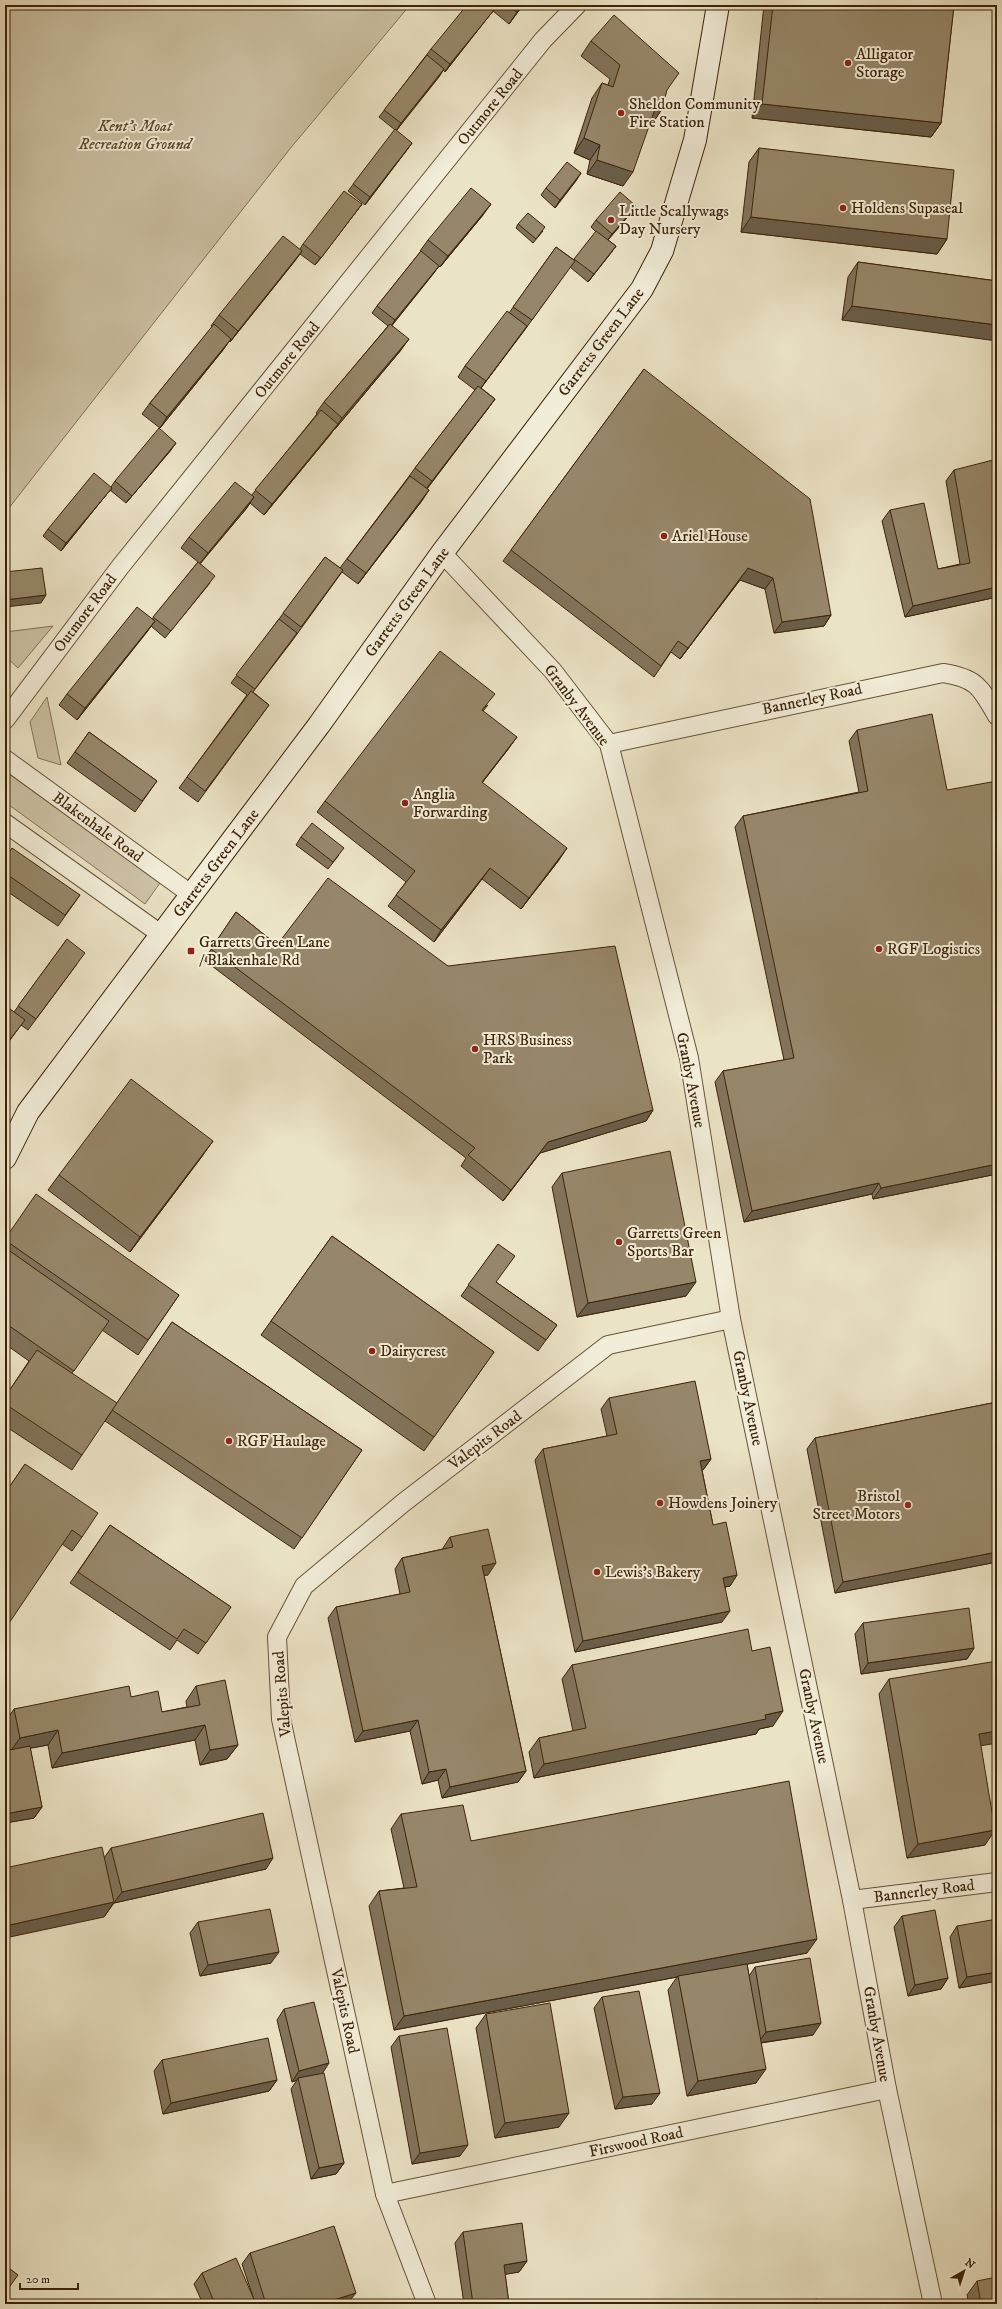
<svg xmlns="http://www.w3.org/2000/svg" width="1002" height="2309" font-family="'IM FELL DW Pica',serif">
	<rect width="100%" height="100%" fill="#ebe3c5"/>
	<filter id="stains"><feTurbulence type="fractalNoise" baseFrequency=".005" numOctaves="4"/><feColorMatrix values="0 0 0 0 .2 0 0 0 0 .09 0 0 0 0 .02 0 0 0 .5 -.17"/></filter>
	<radialGradient id="worn" r=".72"><stop offset=".6" stop-color="#630" stop-opacity="0"/><stop offset="1" stop-color="#630" stop-opacity=".3"/></radialGradient>
	<g fill="#cdc2a5" stroke="#857256">
		<path d="M5,5H410L289,150L5,513Z"/>
		<path d="M53,626L18,668L5,656V632Z"/>
		<path d="M47,697L61,765L38,758L30,722Z"/>
		<path d="M5,771L160,883L145,904L5,802Z"/>
	</g>
	<g fill="none" stroke-linecap="round" stroke-linejoin="round">
		<defs>
			<g id="street">
				<path d="M442,553L553,671L609,744L689,1058L731,1319L852,1900L887,2089L933,2304"/>
				<path d="M5,720L120,567L543,40L577,5"/>
				<path d="M609,744L943,673C977,678 981,688 997,716"/>
				<path d="M5,759L192,895"/>
				<path d="M5,823L162,935"/>
				<path d="M852,1900L997,1882"/>
				<path d="M385,2194L887,2089"/>
				<path d="M427,2304L385,2194L281,1719L277,1637L304,1586L403,1503L608,1345L731,1319"/>
			</g>
			<path id="secondary" d="M5,1158L28,1112L319,725L442,553L642,289L662,251L695,140L718,5"/>
		</defs>
		<use href="#street" stroke="#685337" stroke-width="20"/>
		<use href="#secondary" stroke="#3d2308" stroke-width="24"/>
		<use href="#street" stroke="#f2edd9" stroke-width="18"/>
		<use href="#secondary" stroke="#f2edd9" stroke-width="22"/>
	</g>
	<g fill="#82745b" stroke="#3d2308">
		<path d="M494,5H523L509,24L493,11L445,72L443,70L396,131L412,143L365,205L348,191L395,130L379,117L431,49L492,8Z"/>
		<path d="M764,5H954L941,123L931,137L752,118Z"/>
		<path d="M591,41L666,92L662,109L652,124L650,123L623,186L587,174L590,160L574,153L592,98L602,83L608,85L610,79L581,56Z"/>
		<path d="M759,148L947,239L937,254L741,232L749,162Z"/>
		<path d="M581,173L555,208L541,195L546,188Z"/>
		<path d="M362,204L315,265L300,254L294,262L230,342L229,341L223,350L160,428L142,414L150,403L212,327L211,326L219,315L300,249L303,244Z"/>
		<path d="M631,213L608,240L616,246L588,282L570,267L524,331L481,388L495,399L427,489L429,490L421,502L358,584L342,572L292,641L253,692L269,705L198,802L179,788L247,695L231,683L279,619L325,557L340,568L407,479L415,468L475,390L458,377L465,366L509,313L556,247L574,260L596,232L591,227L596,220Z"/>
		<path d="M483,215L440,267L439,266L392,325L401,350L335,429H334L330,435L264,515L250,503L246,509L200,563L210,583L165,638L151,626L77,720L59,705L67,694L152,619L198,562L181,548L189,537L251,496L317,414L316,413L324,402L388,326L372,313L377,306L421,251H420L428,240Z"/>
		<path d="M518,224L543,231L533,243L516,228Z"/>
		<path d="M858,262L997,281L842,320L848,277Z"/>
		<path d="M644,369L831,615L824,626L774,633L765,589L740,580L680,659L671,652L654,677L503,561Z"/>
		<path d="M171,450L126,503L110,490L61,551L43,536L48,529L111,487L115,481Z"/>
		<path d="M954,470L997,597L905,617L882,521L890,510L938,569L960,564L946,481Z"/>
		<path d="M488,705L483,711L509,748L482,783L559,860L521,909L482,879L434,942L388,906L406,882L317,812L325,801Z"/>
		<path d="M857,730L997,1174L873,1199L872,1194L744,1222L715,1082L723,1071L784,1060L735,827L743,816L859,792L849,741Z"/>
		<path d="M89,732L157,781L135,812L67,763Z"/>
		<path d="M301,837L339,855L328,869L296,845Z"/>
		<path d="M5,859L80,895L58,926L5,890Z"/>
		<path d="M236,912L277,945L448,966L653,1110L646,1121L540,1153L503,1201L461,1166L466,1158L204,960Z"/>
		<path d="M67,939L77,964L28,1030L21,1025L5,1047V1007L14,1012Z"/>
		<path d="M203,1155L130,1252L48,1190L59,1175Z"/>
		<path d="M562,1173L686,1296L577,1317L552,1187Z"/>
		<path d="M332,1236L494,1352L424,1451L261,1335Z"/>
		<path d="M5,1239L179,1295L138,1355L102,1330L72,1373L82,1455L72,1470L5,1426V1397L29,1361L5,1344Z"/>
		<path d="M498,1244L496,1282L557,1325L538,1351L461,1296Z"/>
		<path d="M172,1322L362,1450L294,1549L105,1421Z"/>
		<path d="M609,1398L711,1459L703,1470H702L713,1525L737,1575L730,1586L725,1587L722,1622L575,1652L535,1460L543,1449L607,1436L601,1409Z"/>
		<path d="M997,1402V1562L835,1593L807,1449L815,1438Z"/>
		<path d="M25,1464L82,1537L72,1551L62,1544L10,1486Z"/>
		<path d="M110,1525L231,1607L198,1654L177,1640L170,1650L70,1583Z"/>
		<path d="M450,1537L488,1575H484L526,1771L518,1782L442,1798L438,1780L422,1784L410,1731L355,1742L328,1618L336,1607L400,1594L395,1569L402,1558L443,1549V1548Z"/>
		<path d="M863,1623L974,1648L967,1659L861,1674L855,1634Z"/>
		<path d="M752,1651L773,1726L759,1729L756,1734L534,1778L529,1752L539,1738L573,1731L562,1679L572,1665Z"/>
		<path d="M889,1679L985,1845L907,1858L879,1694Z"/>
		<path d="M196,1686L238,1745L227,1759L200,1765L195,1740L52,1768L48,1745L30,1748L42,1807L34,1818L5,1823V1751L10,1750L5,1727V1722L14,1709L131,1697L162,1712L187,1707L186,1701Z"/>
		<path d="M401,1814L471,1841L807,1953L747,1964L749,1976L755,1967L813,2035L761,2043L756,2083L687,2096L668,1990L677,1977L394,2030L369,1906L379,1891L404,1888L391,1829Z"/>
		<path d="M111,1848L266,1869L114,1903L104,1917V1858Z"/>
		<path d="M902,1916L948,1978L941,1989L908,1996L894,1927Z"/>
		<path d="M198,1922L271,1963L200,1976L190,1933Z"/>
		<path d="M957,1926L997,1981L959,1988L950,1937Z"/>
		<path d="M602,1997L652,2104L615,2109L594,2008Z"/>
		<path d="M284,2009L323,2073L344,2163L336,2174L311,2179L291,2089L297,2080L292,2082L277,2020Z"/>
		<path d="M486,2014L559,2127L495,2138L476,2028Z"/>
		<path d="M399,2036L460,2156L412,2164L391,2047Z"/>
		<path d="M162,2060L277,2080L269,2091L163,2114L154,2071Z"/>
		<path d="M463,2232L527,2261L519,2272L505,2274L509,2304H464L455,2243Z"/>
		<path d="M250,2253L348,2304H203L194,2284L202,2273L253,2297L242,2264Z"/>
		<path d="M977,2281L997,2304H969L967,2295Z"/>
	</g>
	<g fill="#6a5e4a" stroke="#3d2308">
		<path d="M522,5H523L509,24L517,12Z"/>
		<path d="M494,10L488,17L445,72L450,64Z"/>
		<path d="M444,69L439,77L396,131L401,123Z"/>
		<path d="M762,104L941,123L931,137L752,118Z"/>
		<path d="M656,106L662,109L652,124L646,121Z"/>
		<path d="M584,138L600,145L590,160L574,153Z"/>
		<path d="M412,143L407,150L365,205L370,197Z"/>
		<path d="M597,160L633,172L623,186L587,174Z"/>
		<path d="M581,173L576,181L555,208L560,200Z"/>
		<path d="M362,204L356,212L315,265L321,258Z"/>
		<path d="M491,204L483,215L440,267L448,256Z"/>
		<path d="M636,206L631,213L607,241L612,234Z"/>
		<path d="M751,217L947,239L937,254L741,232Z"/>
		<path d="M616,246L611,253L588,282L594,274Z"/>
		<path d="M302,251L294,262L230,342L238,331Z"/>
		<path d="M439,266L434,273L390,328L395,320Z"/>
		<path d="M852,306L997,325V341L842,320Z"/>
		<path d="M527,326L519,337L478,392L486,381Z"/>
		<path d="M231,339L223,350L160,428L167,417Z"/>
		<path d="M409,339L401,350L335,429L342,418Z"/>
		<path d="M495,399L487,410L424,492L432,481Z"/>
		<path d="M338,424L330,435L264,515L272,504Z"/>
		<path d="M176,443L171,450L126,503L132,496Z"/>
		<path d="M112,488L106,495L61,551L66,543Z"/>
		<path d="M429,490L421,502L358,584L366,573Z"/>
		<path d="M254,497L246,509L200,564L208,553Z"/>
		<path d="M748,568L773,578L765,589L740,580L680,659Z"/>
		<path d="M997,587V597L905,617L913,606Z"/>
		<path d="M46,595L41,603L5,607V600Z"/>
		<path d="M831,615L824,626L774,633L782,622Z"/>
		<path d="M155,621L147,632L77,720L85,708Z"/>
		<path d="M517,737L509,748L474,793L482,782Z"/>
		<path d="M567,848L559,860L521,909L529,898Z"/>
		<path d="M490,868L482,879L434,942L441,930Z"/>
		<path d="M653,1110L646,1121L540,1153L503,1201L511,1190L548,1142Z"/>
		<path d="M213,1141L203,1155L130,1252L140,1237Z"/>
		<path d="M997,1164V1174L873,1199L881,1188Z"/>
		<path d="M879,1183L872,1194L744,1222L752,1211Z"/>
		<path d="M696,1282L686,1296L577,1317L588,1303Z"/>
		<path d="M711,1459L703,1470L692,1472L700,1461Z"/>
		<path d="M997,1552V1562L835,1593L843,1582Z"/>
		<path d="M496,1563L488,1575L474,1577L482,1566Z"/>
		<path d="M737,1575L730,1586L715,1589L723,1578Z"/>
		<path d="M730,1611L722,1622L575,1652L583,1641Z"/>
		<path d="M974,1648L967,1659L861,1674L868,1663Z"/>
		<path d="M783,1711L773,1726L759,1729L756,1734L534,1778L544,1764Z"/>
		<path d="M418,1720L410,1731L355,1742L363,1731Z"/>
		<path d="M205,1725L195,1740L52,1768L62,1753Z"/>
		<path d="M58,1730L48,1745L10,1752L20,1738Z"/>
		<path d="M997,1731V1743L968,1748L979,1734Z"/>
		<path d="M238,1745L227,1759L200,1765L210,1750Z"/>
		<path d="M446,1769L438,1780L422,1784L429,1772Z"/>
		<path d="M526,1771L518,1782L442,1798L450,1787Z"/>
		<path d="M42,1807L34,1818L5,1823V1814Z"/>
		<path d="M995,1830L985,1845L907,1858L918,1844Z"/>
		<path d="M273,1858L266,1869L114,1903L122,1892Z"/>
		<path d="M114,1902L104,1917L5,1938V1926Z"/>
		<path d="M817,1939L807,1953L678,1977V1976L677,1977L394,2030L404,2016Z"/>
		<path d="M279,1952L271,1963L200,1976L208,1965Z"/>
		<path d="M997,1972V1981L959,1988L967,1977Z"/>
		<path d="M948,1978L941,1989L908,1996L915,1985Z"/>
		<path d="M821,2023L813,2035L758,2043L766,2032Z"/>
		<path d="M329,2063L322,2074L298,2078L297,2080L292,2082L299,2071Z"/>
		<path d="M766,2069L756,2083L687,2096L698,2081Z"/>
		<path d="M277,2080L269,2091L163,2114L171,2103Z"/>
		<path d="M660,2093L652,2104L615,2109L623,2097Z"/>
		<path d="M569,2113L559,2127L495,2138L505,2123Z"/>
		<path d="M468,2145L460,2156L412,2164L420,2153Z"/>
		<path d="M344,2163L336,2174L311,2179L319,2168Z"/>
		<path d="M527,2261L519,2272L496,2276L504,2265Z"/>
		<path d="M356,2293L347,2304H321Z"/>
	</g>
	<g fill="#97876a" stroke="#3d2308">
		<path d="M467,5H488L494,10L450,64L431,49Z"/>
		<path d="M507,5H522L517,12Z"/>
		<path d="M773,5H954L941,123L762,104Z"/>
		<path d="M614,15L679,73L667,90L662,109L656,106L633,172L597,160L600,145L584,138L602,83L613,87L620,65L591,41Z"/>
		<path d="M427,55L444,69L401,123L384,110Z"/>
		<path d="M395,129L412,143L370,197L353,184Z"/>
		<path d="M759,148L954,170L947,239L751,217Z"/>
		<path d="M567,162L581,173L560,200L546,188Z"/>
		<path d="M471,188L491,204L448,256L428,240Z"/>
		<path d="M344,191L362,204L321,258L303,244Z"/>
		<path d="M620,192L636,206L612,234L596,220Z"/>
		<path d="M528,213L545,227L536,239L518,224Z"/>
		<path d="M596,231L616,246L594,274L574,259Z"/>
		<path d="M283,236L302,251L238,331L219,315Z"/>
		<path d="M556,247L575,261L532,320L513,307Z"/>
		<path d="M421,251L439,266L395,320L377,306Z"/>
		<path d="M858,262L997,281V325L852,306Z"/>
		<path d="M507,311L527,326L486,381L465,366Z"/>
		<path d="M214,324L231,339L167,417L150,403Z"/>
		<path d="M390,324L409,339L342,418L324,402Z"/>
		<path d="M644,369L810,499L831,615L782,622L773,578L748,568L688,648L678,641L661,666L511,550Z"/>
		<path d="M478,386L495,399L432,481L415,468Z"/>
		<path d="M321,410L338,424L272,504L255,490Z"/>
		<path d="M159,428L176,443L132,496L115,481Z"/>
		<path d="M997,459V587L913,606L890,510L924,503L938,569L970,563L954,470Z"/>
		<path d="M94,473L112,488L66,543L48,529Z"/>
		<path d="M410,476L429,490L366,573L347,559Z"/>
		<path d="M235,482L254,497L208,553L189,537Z"/>
		<path d="M325,557L343,570L301,627L283,613Z"/>
		<path d="M198,562L215,576L171,631L153,617Z"/>
		<path d="M42,568L46,595L5,600V572Z"/>
		<path d="M137,607L155,621L85,708L67,694Z"/>
		<path d="M279,619L297,633L255,689L236,675Z"/>
		<path d="M440,651L495,694L482,710L517,737L482,782L567,848L529,898L490,868L441,930L396,895L415,871L325,801Z"/>
		<path d="M251,691L269,705L205,791L187,777Z"/>
		<path d="M932,714L947,790L997,781V1164L881,1188L879,1183L752,1211L723,1071L794,1058L743,816L868,791L857,730Z"/>
		<path d="M89,732L157,781L142,801L75,752Z"/>
		<path d="M312,823L344,848L333,862L301,837Z"/>
		<path d="M12,848L80,895L65,915L5,873V859Z"/>
		<path d="M328,878L448,966L615,946L653,1110L548,1142L511,1190L468,1155L475,1148L211,949L236,912L277,945Z"/>
		<path d="M67,939L85,953L36,1019L18,1006Z"/>
		<path d="M6,1006L25,1020L5,1046V1007Z"/>
		<path d="M131,1079L213,1141L140,1237L59,1175Z"/>
		<path d="M670,1151L696,1282L588,1303L562,1173Z"/>
		<path d="M36,1194L179,1295L148,1340L5,1240V1239Z"/>
		<path d="M332,1236L494,1352L434,1437L271,1321Z"/>
		<path d="M498,1244L515,1256L496,1282L557,1325L546,1340L468,1285Z"/>
		<path d="M7,1249L109,1321L74,1371L5,1323V1252Z"/>
		<path d="M172,1322L362,1450L302,1538L112,1410Z"/>
		<path d="M37,1350L117,1403L82,1455L5,1404V1397Z"/>
		<path d="M695,1381L711,1459L700,1461L713,1525L726,1522L737,1575L723,1578L730,1611L583,1641L543,1449L617,1434L609,1398Z"/>
		<path d="M997,1402V1552L843,1582L815,1438Z"/>
		<path d="M25,1464L98,1513L82,1537L72,1530L5,1629V1482L10,1486Z"/>
		<path d="M110,1525L231,1607L206,1643L184,1629L177,1639L78,1572Z"/>
		<path d="M488,1529L496,1563L482,1566L526,1771L450,1787L446,1769L429,1772L418,1720L363,1731L336,1607L410,1592L402,1558L453,1547L450,1537Z"/>
		<path d="M969,1608L974,1648L868,1663L863,1623Z"/>
		<path d="M748,1629L752,1651L770,1647L783,1711L765,1715L766,1719L544,1764L539,1738L586,1728L572,1665Z"/>
		<path d="M997,1661V1731L979,1734L995,1830L918,1844L889,1679Z"/>
		<path d="M225,1680L238,1745L210,1750L205,1725L62,1753L58,1730L20,1738L14,1709L129,1686L131,1697L158,1691L162,1712L200,1705L196,1686Z"/>
		<path d="M30,1746L42,1807L5,1814V1751Z"/>
		<path d="M789,1781L817,1939L404,2016L379,1891L417,1887L401,1814L463,1805L471,1841Z"/>
		<path d="M263,1813L273,1858L122,1892L111,1848Z"/>
		<path d="M102,1847L114,1902L5,1926V1868Z"/>
		<path d="M270,1909L279,1952L208,1965L198,1922Z"/>
		<path d="M935,1910L948,1978L915,1985L902,1916Z"/>
		<path d="M997,1919V1972L967,1977L957,1926Z"/>
		<path d="M810,1958L821,2023L766,2032L755,1967Z"/>
		<path d="M747,1964L766,2069L698,2081L678,1976Z"/>
		<path d="M639,1991L660,2093L623,2097L602,1997Z"/>
		<path d="M314,2002L329,2063L299,2071L284,2009Z"/>
		<path d="M550,2003L569,2113L505,2123L486,2014Z"/>
		<path d="M447,2028L468,2145L420,2153L399,2036Z"/>
		<path d="M268,2038L277,2080L171,2103L162,2060Z"/>
		<path d="M324,2073L344,2163L319,2168L298,2078Z"/>
		<path d="M522,2223L527,2261L504,2265L509,2304H473L463,2232Z"/>
		<path d="M334,2226L356,2293L321,2304H266L250,2253Z"/>
		<path d="M236,2258L256,2304H215L202,2273Z"/>
		<path d="M5,2265L18,2275L5,2293Z"/>
		<path d="M997,2277V2304H981L977,2281Z"/>
		<path d="M817,2299L818,2304H794Z"/>
	</g>
	<g fill="#8f2418" stroke="#f2edd9" stroke-width="1.5">
		<circle cx="848" cy="63" r="4"/>
		<circle cx="621" cy="113" r="4"/>
		<circle cx="843" cy="208" r="4"/>
		<circle cx="611" cy="220" r="4"/>
		<circle cx="664" cy="536" r="4"/>
		<circle cx="405" cy="803" r="4"/>
		<circle cx="879" cy="949" r="4"/>
		<rect x="187" y="947" width="8" height="8" rx="2"/>
		<circle cx="475" cy="1049" r="4"/>
		<circle cx="619" cy="1242" r="4"/>
		<circle cx="372" cy="1351" r="4"/>
		<circle cx="229" cy="1441" r="4"/>
		<circle cx="660" cy="1503" r="4"/>
		<circle cx="908" cy="1505" r="4"/>
		<circle cx="597" cy="1572" r="4"/>
	</g>
	<g text-anchor="middle" dominant-baseline="central" stroke-width="4" stroke-linejoin="round" paint-order="stroke">
		<g font-size="16" fill="#3d2308" stroke="#f2edd9" text-anchor="start">
			<text x="856" y="54">Alligator<tspan x="856" dy="18">Storage</tspan></text>
			<text x="629" y="104">Sheldon Community<tspan x="629" dy="18">Fire Station</tspan></text>
			<text x="851" y="208">Holdens Supaseal</text>
			<text x="619" y="211">Little Scallywags<tspan x="619" dy="18">Day Nursery</tspan></text>
			<text x="672" y="536">Ariel House</text>
			<text x="413" y="794">Anglia<tspan x="413" dy="18">Forwarding</tspan></text>
			<text x="199" y="942">Garretts Green Lane<tspan x="199" dy="18">/ Blakenhale Rd</tspan></text>
			<text x="887" y="949">RGF Logistics</text>
			<text x="483" y="1040">HRS Business<tspan x="483" dy="18">Park</tspan></text>
			<text x="627" y="1233">Garretts Green<tspan x="627" dy="18">Sports Bar</tspan></text>
			<text x="380" y="1351">Dairycrest</text>
			<text x="237" y="1441">RGF Haulage</text>
			<text x="900" y="1496" text-anchor="end">Bristol<tspan x="900" dy="18">Street Motors</tspan></text>
			<text x="668" y="1503">Howdens Joinery</text>
			<text x="605" y="1572">Lewis's Bakery</text>
		</g>
		<g font-size="16" fill="#3d2308" stroke="#f2edd9">
			<text transform="translate(490 107) rotate(-51)">Outmore Road</text>
			<text transform="translate(601 342) rotate(-53)">Garretts Green Lane</text>
			<text transform="translate(287 360) rotate(-51)">Outmore Road</text>
			<text transform="translate(407 602) rotate(-54)">Garretts Green Lane</text>
			<text transform="translate(85 613) rotate(-53)">Outmore Road</text>
			<text transform="translate(812 699) rotate(-12)">Bannerley Road</text>
			<text transform="translate(577 705) rotate(53)">Granby Avenue</text>
			<text transform="translate(98 827) rotate(36)">Blakenhale Road</text>
			<text transform="translate(216 863) rotate(-53)">Garretts Green Lane</text>
			<text transform="translate(691 1080) rotate(79)">Granby Avenue</text>
			<text transform="translate(748 1398) rotate(78)">Granby Avenue</text>
			<text transform="translate(485 1440) rotate(-37)">Valepits Road</text>
			<text transform="translate(282 1694) rotate(-95)">Valepits Road</text>
			<text transform="translate(814 1716) rotate(78)">Granby Avenue</text>
			<text transform="translate(924 1891) rotate(-7)">Bannerley Road</text>
			<text transform="translate(345 2011) rotate(78)">Valepits Road</text>
			<text transform="translate(877 2034) rotate(80)">Granby Avenue</text>
			<text transform="translate(636 2142) rotate(-12)">Firswood Road</text>
		</g>
		<g font-size="16" font-style="italic" fill="#614b2f" stroke="#f2edd9">
			<text x="135" y="126">Kent's Moat<tspan x="135" dy="18">Recreation Ground</tspan></text>
		</g>
	</g>
	<rect width="1002" height="2309" fill="none" stroke="#ebe3c5" stroke-width="20"/>
	<rect x="6" y="6" width="990" height="2297" fill="none" stroke="#3d2308" stroke-width="2"/>
	<rect x="10" y="10" width="982" height="2289" fill="none" stroke="#3d2308"/>
	<g transform="translate(964 2271) rotate(39)" stroke="#f2edd9" stroke-width="3" paint-order="stroke">
	<path d="M0-3L7 15L0 10L-7 15Z" fill="#3d2308"/>
	<text y="-6" font-size="11" font-weight="bold" text-anchor="middle" fill="#3d2308">N</text>
	</g>
	<path d="M20 2283v6h58v-6" fill="none" stroke="#3d2308" stroke-width="2"/>
	<text x="26" y="2283" font-size="12" fill="#3d2308" stroke="#f2edd9" stroke-width="3" paint-order="stroke">20 m</text>
	<rect width="100%" height="100%" filter="url(#stains)"/>
	<rect width="100%" height="100%" fill="url(#worn)"/>
</svg>
